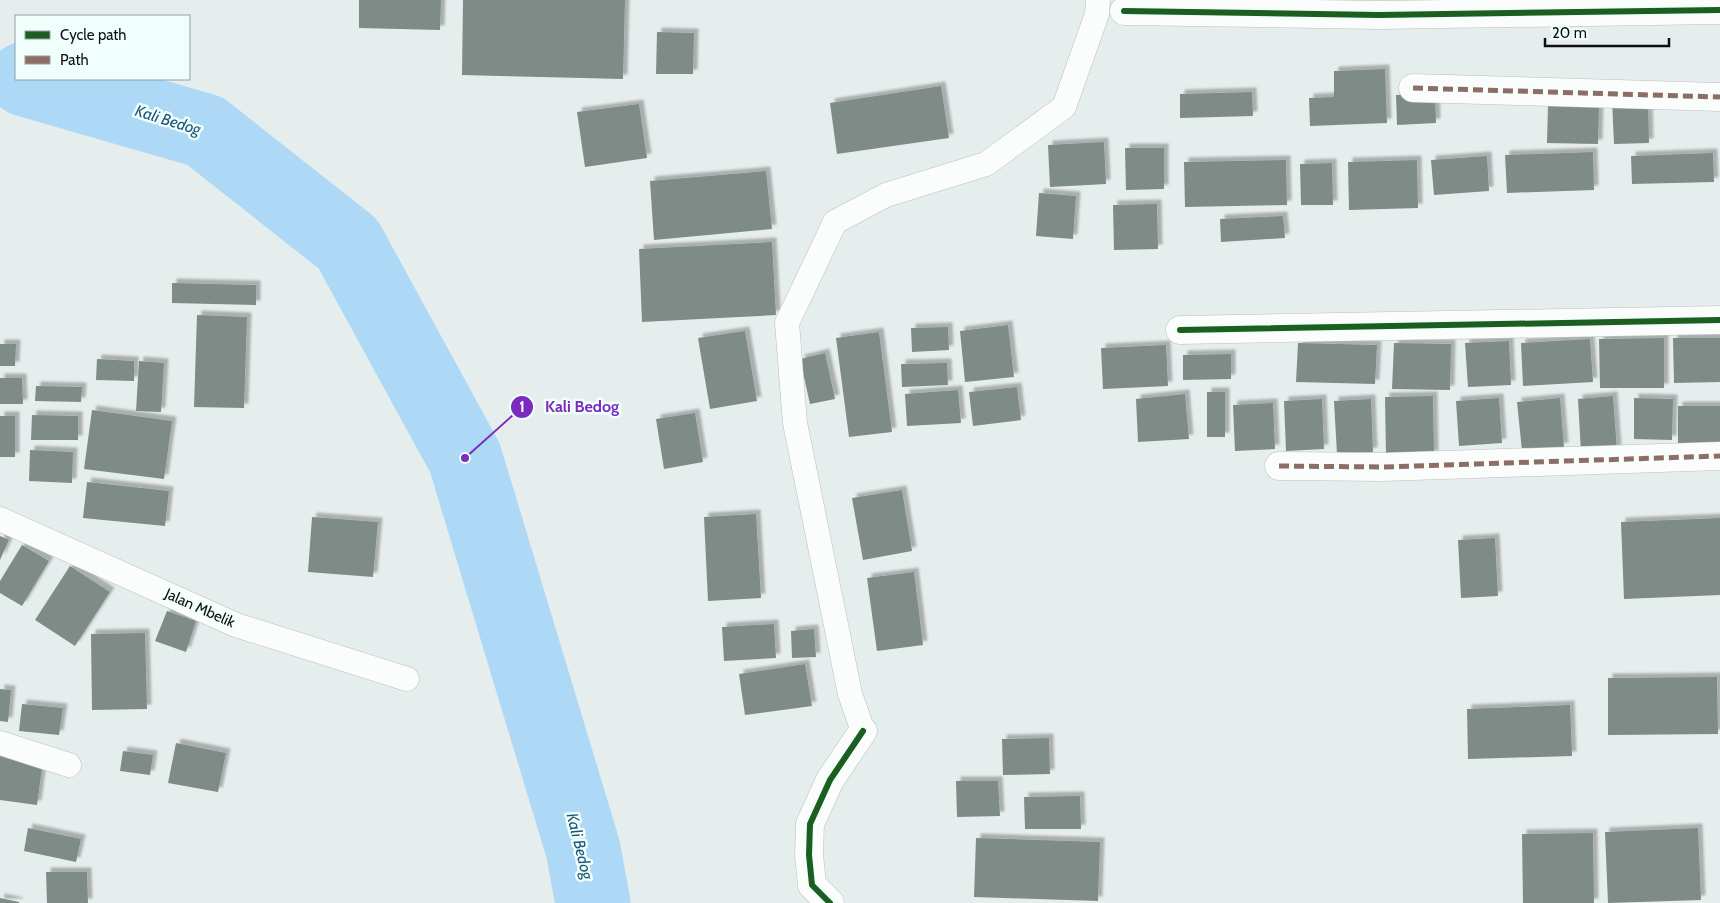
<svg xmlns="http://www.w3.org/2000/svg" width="1720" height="903" font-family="Cabin,sans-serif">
	<defs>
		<filter id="shadow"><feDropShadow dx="4.5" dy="-4.5" stdDeviation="1" flood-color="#0004"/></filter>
	</defs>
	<rect width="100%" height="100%" fill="#e6eeed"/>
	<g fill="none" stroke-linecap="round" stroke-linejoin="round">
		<path stroke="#add8f6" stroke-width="75" d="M25,79L205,131L348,244L465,458L583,849L593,903"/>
	</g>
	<g fill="#7e8b86" filter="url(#shadow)">
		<path d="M359,0H441L440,30L359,28Z"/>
		<path d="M463,0H625L623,79L462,75Z"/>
		<path d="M657,32L694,33L693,74H656Z"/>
		<path d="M1385,69L1387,123L1310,126L1309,98L1334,97V71Z"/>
		<path d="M941,86L949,138L837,154L830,103Z"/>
		<path d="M1252,92L1253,116L1180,118V94Z"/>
		<path d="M1435,94L1436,123L1397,125L1396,95Z"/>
		<path d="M1648,99L1649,143L1614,144L1612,100Z"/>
		<path d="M639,104L647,158L585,167L577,112Z"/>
		<path d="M1548,105L1599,106L1598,144L1547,143Z"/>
		<path d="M1104,142L1106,184L1050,187L1048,145Z"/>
		<path d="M1125,148H1164V189L1126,190Z"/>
		<path d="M1593,152L1594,190L1507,193L1505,155Z"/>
		<path d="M1713,153L1714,182L1632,184L1631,156Z"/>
		<path d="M1487,156L1489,191L1434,195L1431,160Z"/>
		<path d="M1286,160L1287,205L1185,207L1184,162Z"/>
		<path d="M1417,160L1418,208L1349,210L1348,162Z"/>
		<path d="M1332,163L1333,205H1301L1300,164Z"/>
		<path d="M766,171L772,229L654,240L650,181Z"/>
		<path d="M1039,193L1076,196L1073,239L1036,236Z"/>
		<path d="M1157,204L1158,249L1114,250L1113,205Z"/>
		<path d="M1283,216L1285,238L1221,242L1220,219Z"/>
		<path d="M772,242L776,315L642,322L639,249Z"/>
		<path d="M172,283L256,285V305L172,303Z"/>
		<path d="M197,315L247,317L244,408L194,407Z"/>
		<path d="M1008,325L1014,377L965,382L960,331Z"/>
		<path d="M948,327L949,350L912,352L911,328Z"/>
		<path d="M745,331L757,401L710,409L698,338Z"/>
		<path d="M879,332L892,432L849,437L836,338Z"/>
		<path d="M1664,338V388H1600L1599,339Z"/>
		<path d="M1673,338H1720V382L1674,383Z"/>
		<path d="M1590,339L1593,382L1523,386L1521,343Z"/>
		<path d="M1509,341L1511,385L1468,387L1465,343Z"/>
		<path d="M1298,343L1377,345L1375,384L1296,382Z"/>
		<path d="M1394,343L1451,344L1450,390L1392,389Z"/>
		<path d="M0,344H16L15,366H0Z"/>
		<path d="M1166,345L1168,386L1103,389L1101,348Z"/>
		<path d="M825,353L835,399L810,404L800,359Z"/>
		<path d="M1231,354V379L1183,380V355Z"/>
		<path d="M97,359L134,361V381L96,380Z"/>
		<path d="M139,361L164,363L161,412L136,411Z"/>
		<path d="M947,363L948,385L902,387L901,364Z"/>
		<path d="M0,378H22L23,404H0Z"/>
		<path d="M36,386L82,387L81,402L35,401Z"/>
		<path d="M1017,387L1021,420L973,426L969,392Z"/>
		<path d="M958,390L961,423L907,426L905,394Z"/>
		<rect x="1207" y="392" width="18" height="45"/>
		<path d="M1185,394L1189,439L1138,442L1136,399Z"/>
		<path d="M1433,396L1434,455L1386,456L1385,397Z"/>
		<path d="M1613,396L1617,450L1581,452L1578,399Z"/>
		<path d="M1499,398L1502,443L1459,446L1456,401Z"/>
		<path d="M1560,398L1564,447L1522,451L1517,402Z"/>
		<path d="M1634,398L1673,399L1672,440L1634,439Z"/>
		<path d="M1322,399L1324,449L1286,451L1284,401Z"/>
		<path d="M1371,399L1373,452L1337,454L1334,401Z"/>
		<path d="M1273,403L1275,449L1235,451L1233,405Z"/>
		<rect x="1678" y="406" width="42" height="46"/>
		<path d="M92,410L172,421L164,479L84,469Z"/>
		<path d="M695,413L703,462L664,469L656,419Z"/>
		<path d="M32,415L78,416V440H31Z"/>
		<rect x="0" y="416" width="15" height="41"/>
		<path d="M30,450L73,452L72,483L29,481Z"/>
		<path d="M87,482L169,491L165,526L83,518Z"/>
		<path d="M902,490L912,551L863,560L852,498Z"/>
		<path d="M756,514L761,598L708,601L704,517Z"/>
		<path d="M312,517L378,522L373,577L308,572Z"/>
		<path d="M1720,518V595L1624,599L1621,522Z"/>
		<path d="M0,536L9,540L0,560Z"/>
		<path d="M1495,538L1498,596L1461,598L1458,540Z"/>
		<path d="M22,545L49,561L22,606L0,593V581Z"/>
		<path d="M70,566L110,592L75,646L35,620Z"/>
		<path d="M914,572L923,645L877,651L867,578Z"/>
		<path d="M167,611L196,621L186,652L155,641Z"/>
		<path d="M774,624L776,658L724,661L722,627Z"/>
		<path d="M814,629L816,657L792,658L791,631Z"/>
		<path d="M145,633L147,709L92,710L91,634Z"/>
		<path d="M805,664L812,706L745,715L739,674Z"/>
		<path d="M1717,677L1718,734L1608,735V678Z"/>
		<path d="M0,689L11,690L8,722L0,721Z"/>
		<path d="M22,704L63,708L59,735L19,731Z"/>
		<path d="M1570,705L1572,756L1468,759L1467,709Z"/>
		<path d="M1049,738L1050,774L1003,775L1002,739Z"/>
		<path d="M176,743L226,753L218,792L168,783Z"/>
		<path d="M123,751L153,755L150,775L120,771Z"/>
		<path d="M0,754L43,761L37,805L0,800Z"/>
		<path d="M956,781H998L1000,816L957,817Z"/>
		<path d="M1080,796L1081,829H1025L1024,797Z"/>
		<path d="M28,828L81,839L76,862L24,851Z"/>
		<path d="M1698,828L1701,900L1608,903L1605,832Z"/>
		<path d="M1593,833L1594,903H1523L1522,834Z"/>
		<path d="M976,838L1100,842L1098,901L974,897Z"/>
		<path d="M46,872H87L88,903H47Z"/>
		<path d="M0,898L19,902V903H0Z"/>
	</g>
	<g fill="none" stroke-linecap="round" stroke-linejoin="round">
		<defs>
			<g id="lane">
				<path d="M0,519L236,625L407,679"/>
				<path d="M863,731L850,694L795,423L787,323L835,222L886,195L986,164L1064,107L1097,14L1098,0"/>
				<path d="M0,743L69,765"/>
			</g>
			<g id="street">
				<path d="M1124,11L1379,15L1720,10"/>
				<path d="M1413,88L1720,97"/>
				<path d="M1180,330L1720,320"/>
				<path d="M1279,466L1383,467L1720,456"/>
				<path d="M830,903L812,885L809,855L810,824L830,780L863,731"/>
			</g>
		</defs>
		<use href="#lane" stroke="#b8bfbe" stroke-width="25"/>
		<use href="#street" stroke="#b8bfbe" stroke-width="29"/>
		<use href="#lane" stroke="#fbfcfc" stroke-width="24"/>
		<use href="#street" stroke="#fbfcfc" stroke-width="28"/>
		<g stroke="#8d6e63" stroke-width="5" stroke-dasharray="10 5" stroke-linecap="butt">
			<path d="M1413,88L1720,97"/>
			<path d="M1279,466L1383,467L1720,456"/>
		</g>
		<defs>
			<g id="cycleway">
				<path d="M1124,11L1379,15L1720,10"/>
				<path d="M1180,330L1720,320"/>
				<path d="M830,903L812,885L809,855L810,824L830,780L863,731"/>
			</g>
		</defs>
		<use href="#cycleway" stroke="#f0fefc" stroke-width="9"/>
		<use href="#cycleway" stroke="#1b5e20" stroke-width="6"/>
	</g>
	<g text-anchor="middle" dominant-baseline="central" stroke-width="5" stroke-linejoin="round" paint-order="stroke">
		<g font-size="15" fill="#0c1010" stroke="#f0fefc">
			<text transform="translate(200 608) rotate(24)">Jalan Mbelik</text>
		</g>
		<g font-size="16" font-style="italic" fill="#1d5578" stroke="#f0fefc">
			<text transform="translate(168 120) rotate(17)">Kali Bedog</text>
			<text transform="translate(580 846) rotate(76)">Kali Bedog</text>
		</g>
	</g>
	<path fill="none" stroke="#7b2cbf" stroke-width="2" d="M465 458L522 407"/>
	<g fill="#7b2cbf" stroke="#f0fefc" stroke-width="2">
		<circle cx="465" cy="458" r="5"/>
		<circle cx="522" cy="407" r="12"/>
	</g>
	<g font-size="15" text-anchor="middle" font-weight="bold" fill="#fff">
		<text x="522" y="412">1</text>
	</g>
	<g font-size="16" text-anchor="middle" font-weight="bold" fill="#7b2cbf" stroke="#f0fefc" stroke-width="5" stroke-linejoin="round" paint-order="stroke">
		<text x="582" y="412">Kali Bedog</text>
	</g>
	<rect x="15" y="15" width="175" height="65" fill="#f0fefc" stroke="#959f9e"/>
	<rect x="25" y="31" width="25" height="8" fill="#1b5e20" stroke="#959f9e"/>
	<text x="60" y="40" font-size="15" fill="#0c1010">Cycle path</text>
	<rect x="25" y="56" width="25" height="8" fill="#8d6e63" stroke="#959f9e"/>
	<text x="60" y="65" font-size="15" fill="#0c1010">Path</text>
	<path d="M1545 38v8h124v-8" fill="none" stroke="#0c1010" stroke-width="2.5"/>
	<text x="1552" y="38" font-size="15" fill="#0c1010" stroke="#f0fefc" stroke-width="4" paint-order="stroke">20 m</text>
</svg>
